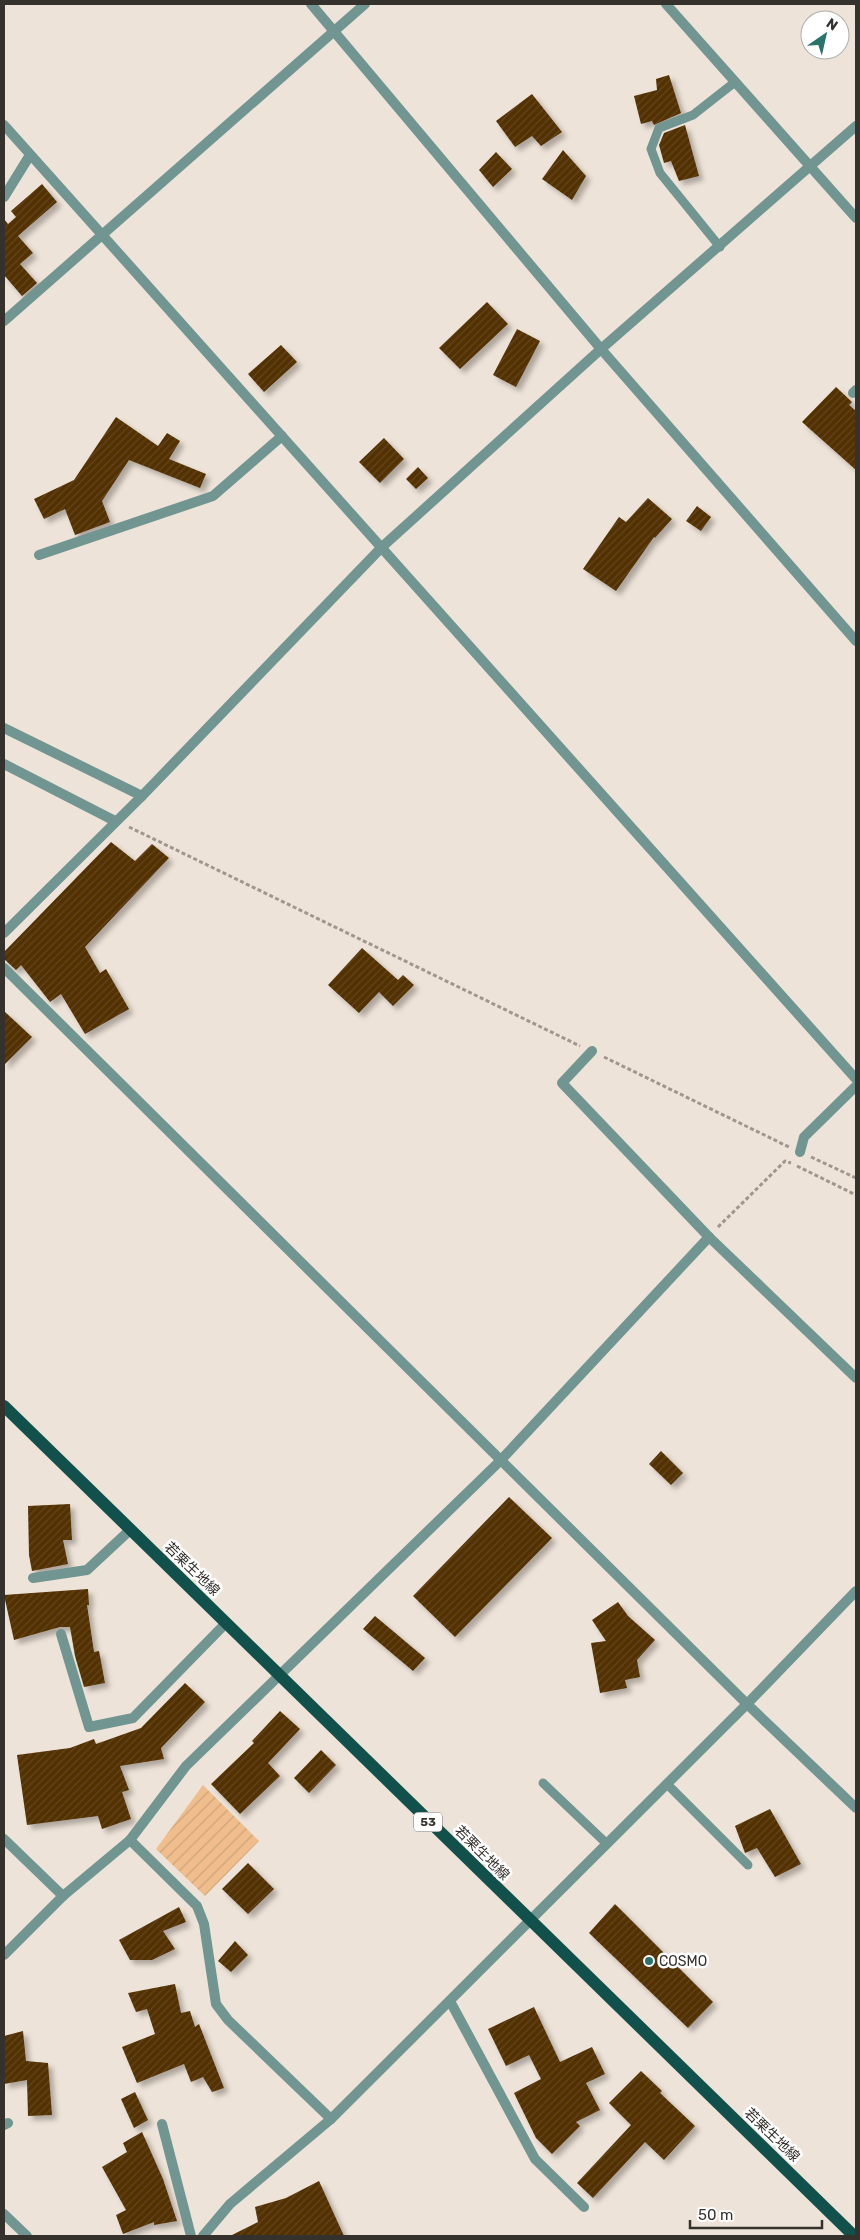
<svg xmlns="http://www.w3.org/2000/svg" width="860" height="2240" font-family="Rubik,'Noto Sans JP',sans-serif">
	<defs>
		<pattern id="garden-furrows" width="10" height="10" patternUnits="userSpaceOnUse" patternTransform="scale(1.25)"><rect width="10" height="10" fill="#f0be8c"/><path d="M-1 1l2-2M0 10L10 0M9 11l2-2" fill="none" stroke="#cea479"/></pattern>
		<pattern id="building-hatch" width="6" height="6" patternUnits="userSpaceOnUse" patternTransform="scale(1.25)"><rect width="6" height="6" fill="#523004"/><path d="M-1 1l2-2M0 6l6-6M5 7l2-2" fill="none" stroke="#634620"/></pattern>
		<filter id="shadow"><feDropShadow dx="4.5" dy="4.5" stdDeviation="2.5" flood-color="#0004"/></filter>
	</defs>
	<rect width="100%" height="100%" fill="#eee3d8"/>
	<path fill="url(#garden-furrows)" d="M203,1785L259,1841L205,1896L156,1849Z"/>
	<g fill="url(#building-hatch)" filter="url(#shadow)">
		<path d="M669,75L681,113L654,125L652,121L641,124L634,96L657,90L656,79Z"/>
		<path d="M532,94L562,132L541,146L532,136L515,147L496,121Z"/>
		<path d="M685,125L699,176L679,181L671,161L664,163L659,145L664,133Z"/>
		<path d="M563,150L586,176L572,200L542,179Z"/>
		<path d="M496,152L512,169L493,187L479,170Z"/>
		<path d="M42,184L57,202L18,236L33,253L20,264L37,283L22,296L4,275V219L8,224L16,217L11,211Z"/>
		<path d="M487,302L508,324L460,369L439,348Z"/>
		<path d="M517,329L540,341L516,387L493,375Z"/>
		<path d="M281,345L297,362L264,392L248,374Z"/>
		<path d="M836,387L852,402L849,405L856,411V470L802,422Z"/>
		<path d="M116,417L158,446L167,433L180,441L169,459L206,474L200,488L129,460L102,501L110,522L75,535L65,509L44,519L34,499L74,480Z"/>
		<path d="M384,438L404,459L380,483L359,462Z"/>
		<path d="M418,467L428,478L416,489L406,479Z"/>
		<path d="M648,498L672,519L655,538L654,537L616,591L583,569L619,517L626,522Z"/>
		<path d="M697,506L711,517L701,531L686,521Z"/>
		<path d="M111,842L135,861L152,844L169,858L85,947L100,973L106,969L129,1009L85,1034L61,994L50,1002L21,965L16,970L4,959V952Z"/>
		<path d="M362,948L398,980L403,975L414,985L393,1006L379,992L359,1013L328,985Z"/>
		<path d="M4,1011L32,1037L4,1065Z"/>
		<path d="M661,1451L683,1473L671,1485L649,1464Z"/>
		<path d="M509,1497L552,1538L455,1637L413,1596Z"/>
		<path d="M70,1504L72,1540H63L68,1564L32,1571L29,1555L28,1506Z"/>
		<path d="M88,1589L89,1605H87L94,1652L99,1651L105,1683L84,1687L75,1656L70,1627H60L14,1640L4,1595Z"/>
		<path d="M618,1602L628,1616L655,1640L637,1660L640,1677L625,1680L627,1688L600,1693L591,1643L606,1641L592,1620Z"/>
		<path d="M375,1616L425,1658L413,1671L363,1629Z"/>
		<path d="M185,1683L205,1702L161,1748L164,1759L120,1766L129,1790L122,1792L131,1819L102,1829L98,1816L27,1825L17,1755L70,1748L94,1739L96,1744L141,1728Z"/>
		<path d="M280,1711L300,1729L268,1763L280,1776L240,1814L211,1784L254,1743L252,1741Z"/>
		<path d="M321,1750L336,1765L309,1793L294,1778Z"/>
		<path d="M770,1809L801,1864L775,1877L757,1848L745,1853L735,1826Z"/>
		<path d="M248,1863L274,1889L248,1914L222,1889Z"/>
		<path d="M615,1904L713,2002L688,2028L589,1933Z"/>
		<path d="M179,1907L186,1922L163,1931L175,1949L152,1960H130L119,1940Z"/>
		<path d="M235,1941L248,1955L231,1972L218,1961Z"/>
		<path d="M175,1984L181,2013L190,2011L195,2027L199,2024L224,2088L212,2092L203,2077L191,2082L184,2064L137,2083L122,2047L155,2034L147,2009L136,2012L128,1993Z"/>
		<path d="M534,2007L560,2062L592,2047L605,2074L586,2083L600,2110L576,2122L580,2126L552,2154L536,2138L514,2093L541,2079L529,2055L506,2066L488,2029Z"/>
		<path d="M23,2031L26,2061L48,2063L52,2115L28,2116L27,2080L4,2084V2036Z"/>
		<path d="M641,2071L662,2091L660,2093L695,2126L664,2160L645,2142L593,2198L577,2183L631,2125L609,2103Z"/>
		<path d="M135,2092L148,2120L134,2128L121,2099Z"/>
		<path d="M142,2132L163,2179L177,2221L154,2225V2222L123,2234L116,2215L126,2210L102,2167L127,2152L123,2143Z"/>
		<path d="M319,2181L344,2236H230L258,2222L255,2207L286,2198Z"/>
	</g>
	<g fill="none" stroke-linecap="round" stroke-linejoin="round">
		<g stroke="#9f978f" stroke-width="3" stroke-dasharray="4 2.5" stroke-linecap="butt">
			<path d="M129,827L580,1046"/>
			<path d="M604,1057L789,1147"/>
			<path d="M811,1157L856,1178"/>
			<path d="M797,1166L856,1195"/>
			<path d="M718,1227L785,1161L791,1163"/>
		</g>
		<g stroke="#719591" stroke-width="9">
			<path d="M720,247L660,173L651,149L659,128L693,115L735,82"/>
			<path d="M543,1783L607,1844"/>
			<path d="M667,1784L748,1865"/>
		</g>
		<g stroke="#719591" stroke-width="10">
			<path d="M666,4L856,218"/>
			<path d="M4,125L856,1079"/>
			<path d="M4,197L30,155"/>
			<path d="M4,321L365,4"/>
			<path d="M601,349L856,641"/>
			<path d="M853,393L856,390"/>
			<path d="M39,555L213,496L282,436"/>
			<path d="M4,728L142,796"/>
			<path d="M4,764L115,821"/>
			<path d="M4,933L142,796L382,547L601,349L856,126"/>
			<path d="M4,968L747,1704L856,1591"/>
			<path d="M592,1051L562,1083L709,1237L856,1378"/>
			<path d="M800,1152L804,1137L856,1086"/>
			<path d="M33,1578L87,1570L130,1530"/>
			<path d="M61,1634L89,1727L133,1718L226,1623"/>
			<path d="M4,1839L63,1896"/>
			<path d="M130,1840L197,1906L204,1924L216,2004L228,2020L331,2119"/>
			<path d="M4,1955L63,1896L130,1840L186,1766L500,1461L709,1237"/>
			<path d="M450,2001L535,2159L584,2207"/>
			<path d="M162,2124L191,2236"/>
			<path d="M4,2125L8,2123"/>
			<path d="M4,2214L27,2236"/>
			<path d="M203,2236L230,2204L331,2119L747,1704L856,1808"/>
		</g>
		<path stroke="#719591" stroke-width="10" d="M311,4L601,349"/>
		<path stroke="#12514b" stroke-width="12" d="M4,1406L854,2236"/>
	</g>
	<circle fill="#2a726c" stroke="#fff" stroke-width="2" cx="649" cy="1961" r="5"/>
	<g text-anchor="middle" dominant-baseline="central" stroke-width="5" stroke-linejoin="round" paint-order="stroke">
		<rect fill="#fff" stroke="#726f6c" stroke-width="1" x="414" y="1812.5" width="28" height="19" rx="4"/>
		<g font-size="12" font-weight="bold" fill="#35312d">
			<text x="428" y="1822">53</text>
		</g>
		<g font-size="14" fill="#35312d" stroke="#fff">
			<text transform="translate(192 1569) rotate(44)">若栗生地線</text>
			<text transform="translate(482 1853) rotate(45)">若栗生地線</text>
			<text transform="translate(772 2135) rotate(44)">若栗生地線</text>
		</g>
		<g font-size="14" fill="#35312d" stroke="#fff" text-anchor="start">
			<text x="659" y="1961">COSMO</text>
		</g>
	</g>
	<rect width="860" height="2240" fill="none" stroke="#35312d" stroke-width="10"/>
	<g transform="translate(825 35) rotate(34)"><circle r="24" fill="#ffffff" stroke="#aeadab"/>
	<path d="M0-4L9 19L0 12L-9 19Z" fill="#2a726c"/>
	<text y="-8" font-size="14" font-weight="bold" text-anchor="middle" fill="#35312d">N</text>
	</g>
	<path d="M690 2220v8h132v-8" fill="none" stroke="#35312d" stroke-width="2.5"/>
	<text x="698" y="2220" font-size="15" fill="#35312d" stroke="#ffffff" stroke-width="4" paint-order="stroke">50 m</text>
</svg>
